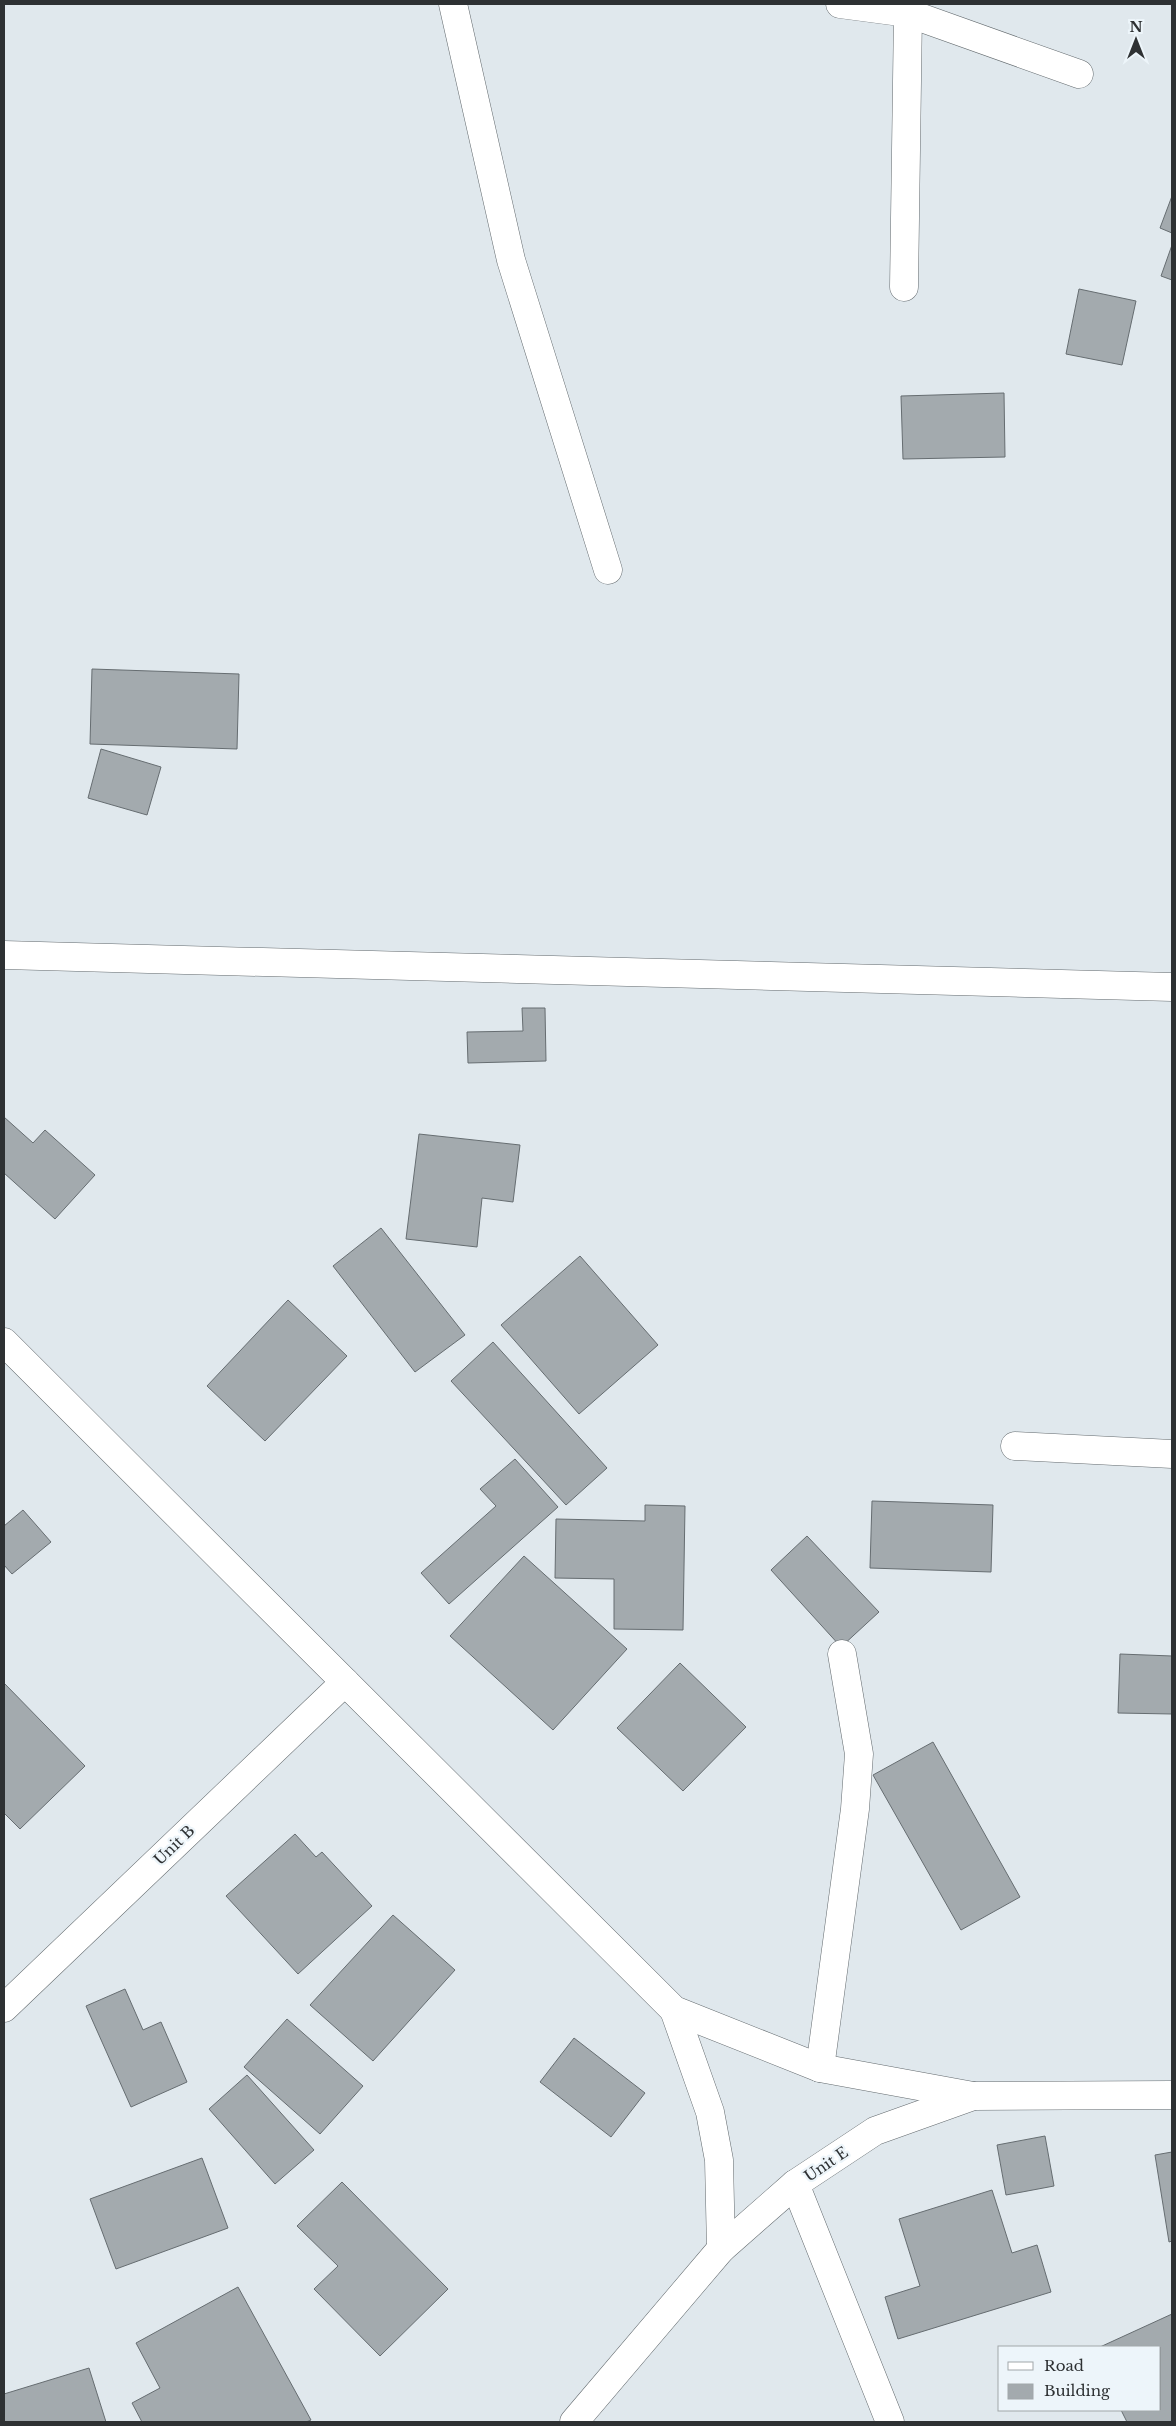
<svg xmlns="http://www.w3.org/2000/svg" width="1176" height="2426" font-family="'Libre Baskerville',serif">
	<rect width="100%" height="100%" fill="#e0e8ed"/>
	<g fill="#a3aaae" stroke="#666d71">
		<path d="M1172,196V233L1160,228Z"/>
		<path d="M1172,245V280L1161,276Z"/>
		<path d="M1079,289L1136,301L1122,365L1066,354Z"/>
		<path d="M1004,393L1005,457L903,459L901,396Z"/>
		<path d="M92,669L239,674L237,749L90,744Z"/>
		<path d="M101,749L161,767L147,815L88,798Z"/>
		<path d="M522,1008H545L546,1061L468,1063L467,1032L523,1031Z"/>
		<path d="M4,1117L33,1143L45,1130L95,1175L55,1219L4,1173Z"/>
		<path d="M419,1134L520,1145L513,1202L482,1198L477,1247L406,1239Z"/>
		<path d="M381,1228L465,1335L415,1372L333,1266Z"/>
		<path d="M580,1256L658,1345L579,1414L501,1325Z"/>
		<path d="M288,1300L347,1356L265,1441L207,1386Z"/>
		<path d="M493,1342L607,1468L566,1505L451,1381Z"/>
		<path d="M515,1459L558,1507L449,1604L421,1573L496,1506L480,1489Z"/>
		<path d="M872,1501L993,1505L991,1572L870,1568Z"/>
		<path d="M645,1505L685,1506L683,1630L614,1629V1579L555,1578L556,1519L645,1521Z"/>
		<path d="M23,1510L51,1542L12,1574L4,1565V1526Z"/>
		<path d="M807,1536L879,1612L841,1647L771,1570Z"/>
		<path d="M524,1556L627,1649L553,1730L450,1636Z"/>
		<path d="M1120,1654L1172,1656V1714L1118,1713Z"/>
		<path d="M680,1663L746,1727L683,1791L617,1728Z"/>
		<path d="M4,1683L85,1766L20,1829L4,1813Z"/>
		<path d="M933,1742L1020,1897L961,1930L873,1775Z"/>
		<path d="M295,1834L316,1857L322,1852L372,1906L298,1974L226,1896Z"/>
		<path d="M393,1915L455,1970L373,2061L310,2005Z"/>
		<path d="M125,1989L143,2030L161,2022L187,2082L131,2107L86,2006Z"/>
		<path d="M287,2019L363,2086L320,2134L244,2067Z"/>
		<path d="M574,2038L645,2093L611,2137L540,2082Z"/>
		<path d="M247,2075L314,2150L275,2184L209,2109Z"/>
		<path d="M1045,2136L1054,2186L1006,2195L997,2145Z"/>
		<path d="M1172,2152V2241L1169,2242L1155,2155Z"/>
		<path d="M202,2158L228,2228L116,2269L90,2199Z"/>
		<path d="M342,2182L448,2289L380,2356L314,2289L338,2266L297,2226Z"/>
		<path d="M992,2190L1012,2253L1037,2245L1051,2292L898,2339L885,2297L920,2286L899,2219Z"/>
		<path d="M238,2287L311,2420L306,2422H142L132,2403L160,2388L136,2343Z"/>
		<path d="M1172,2314V2422H1127L1121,2410H1160V2347H1100Z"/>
		<path d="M89,2368L106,2422H4V2394Z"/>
	</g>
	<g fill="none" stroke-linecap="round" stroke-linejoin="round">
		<defs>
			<g id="minor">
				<path d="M453,4L511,260L608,570"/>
				<path d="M840,4L908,13L1079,74"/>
				<path d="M904,287L908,13"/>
				<path d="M4,955L1172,987"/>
				<path d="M4,1342L674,2010L820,2068L973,2096"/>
				<path d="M1015,1446L1172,1454"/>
				<path d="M4,2008L345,1682"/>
				<path d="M674,2010L710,2112L719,2160L721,2249"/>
				<path d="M820,2068L855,1809L859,1754L842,1654"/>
				<path d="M795,2184L890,2422"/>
				<path d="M574,2422L721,2249L795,2184L875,2131L973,2096L1172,2095"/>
			</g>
		</defs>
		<use href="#minor" stroke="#646b6f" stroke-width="29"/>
		<use href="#minor" stroke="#fff" stroke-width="28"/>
	</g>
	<g text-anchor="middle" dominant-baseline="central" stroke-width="4.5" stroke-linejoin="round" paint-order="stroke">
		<g font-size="15" fill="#2e3133" stroke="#edf5fa">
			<text transform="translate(174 1845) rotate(-44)">Unit B</text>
			<text transform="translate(826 2164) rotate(-34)">Unit E</text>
		</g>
	</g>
	<rect width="1176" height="2426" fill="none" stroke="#2e3133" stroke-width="10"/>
	<rect x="998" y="2346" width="162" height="65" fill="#edf5fa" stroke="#a1a7aa"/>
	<rect x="1008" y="2362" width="25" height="8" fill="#ffffff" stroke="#a1a7aa"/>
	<text x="1044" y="2371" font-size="15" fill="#2e3133">Road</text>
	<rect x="1008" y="2384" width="25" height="15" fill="#a3aaae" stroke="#a1a7aa"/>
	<text x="1044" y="2396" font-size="15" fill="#2e3133">Building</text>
	<g transform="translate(1136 40)" stroke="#edf5fa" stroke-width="4" paint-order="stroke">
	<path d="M0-4L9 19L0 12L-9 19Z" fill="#2e3133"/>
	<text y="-8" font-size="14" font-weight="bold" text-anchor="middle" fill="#2e3133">N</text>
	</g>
</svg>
